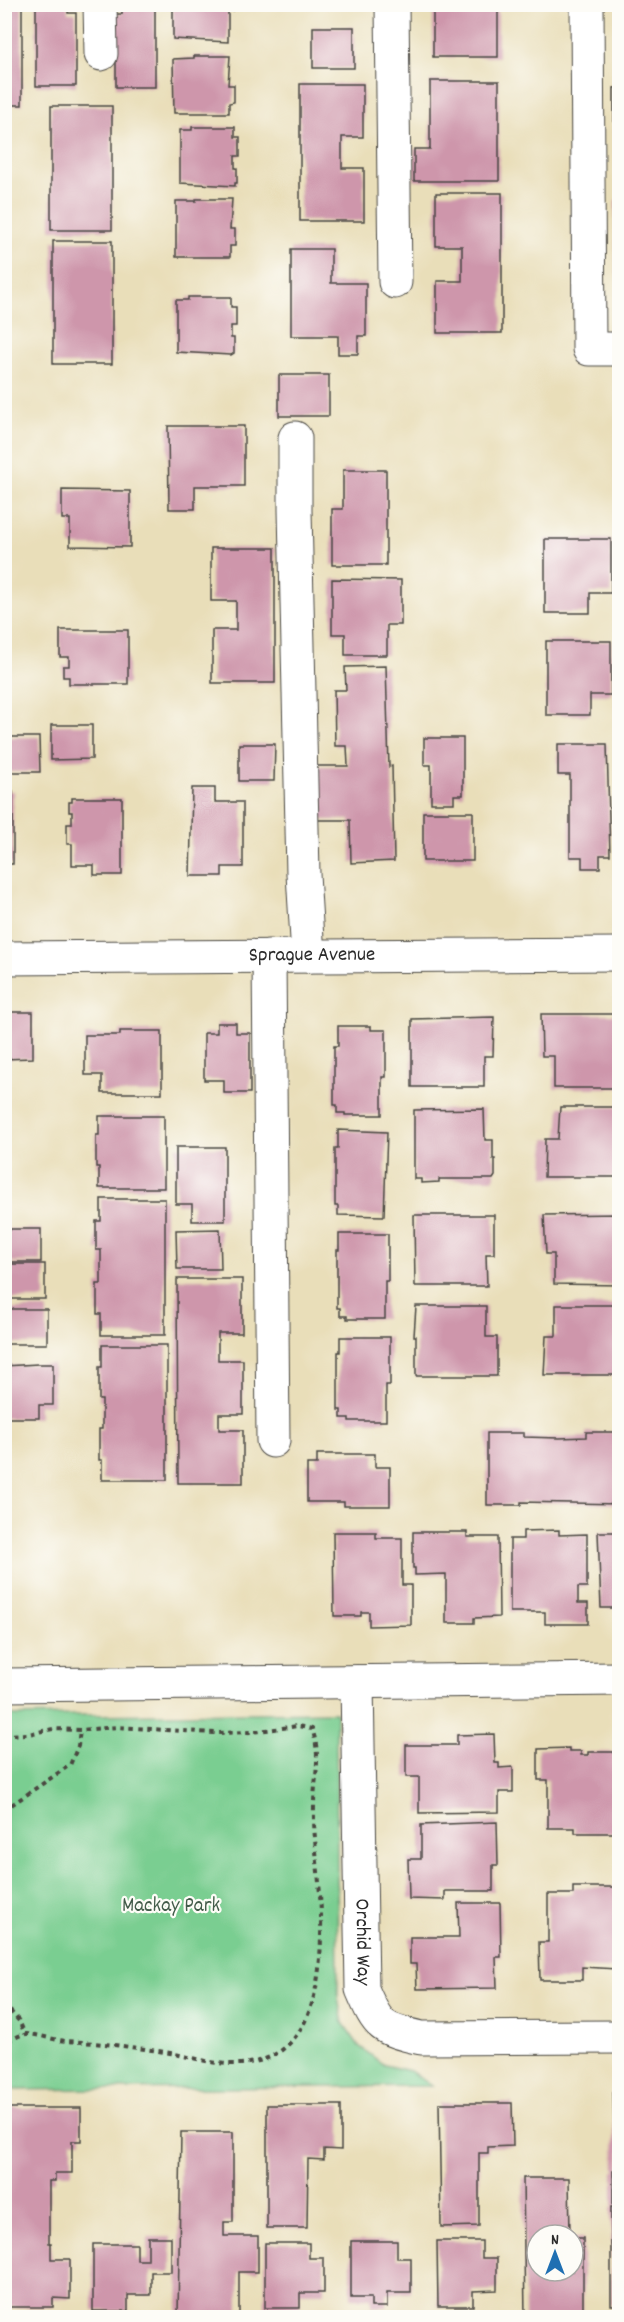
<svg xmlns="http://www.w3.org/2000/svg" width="624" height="2322" font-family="Dekko,sans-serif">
	<rect width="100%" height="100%" fill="#fdfcf7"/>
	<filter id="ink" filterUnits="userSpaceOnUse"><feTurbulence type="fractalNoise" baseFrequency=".0167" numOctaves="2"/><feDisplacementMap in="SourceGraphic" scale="12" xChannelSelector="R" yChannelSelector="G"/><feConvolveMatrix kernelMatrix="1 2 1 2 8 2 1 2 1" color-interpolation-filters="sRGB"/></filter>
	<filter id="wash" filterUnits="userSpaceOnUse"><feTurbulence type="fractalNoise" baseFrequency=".008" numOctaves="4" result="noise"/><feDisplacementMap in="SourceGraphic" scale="24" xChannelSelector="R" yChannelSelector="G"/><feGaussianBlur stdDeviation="1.35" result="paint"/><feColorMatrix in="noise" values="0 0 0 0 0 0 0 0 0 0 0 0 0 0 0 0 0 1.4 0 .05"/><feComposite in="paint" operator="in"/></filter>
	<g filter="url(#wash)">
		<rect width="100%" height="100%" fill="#e9deb9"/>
		<path fill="#7ace91" stroke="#527c5e" stroke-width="1.5" d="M336,1712L338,1999L343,2023L359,2046L384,2065L410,2071L432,2086L5,2090V1716Z"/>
		<g id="blocks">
			<g fill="#ce96ab">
				<rect x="4" y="4" width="18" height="101"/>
				<path d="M36,4H68V13H76V86H36Z"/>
				<path d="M122,4H155V87H116V14H122Z"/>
				<path d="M173,4H233V11H228V42L173,39Z"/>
				<rect x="433" y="4" width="65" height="53"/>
				<rect x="313" y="27" width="41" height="41"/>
				<path d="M194,56H230L228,85H234V102L229,103V113H174L173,59L194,58Z"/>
				<path d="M430,81H499V181H414V149H430Z"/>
				<path d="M300,84H363V137H342V168H364V221H300Z"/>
				<path d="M620,87V135L614,134V88Z"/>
				<rect x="51" y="106" width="61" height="124"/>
				<path d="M192,127H235V137H240V156H235V168H237V183H235V186L180,183V130H192Z"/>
				<path d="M436,193H502V333H437V281H462V246H436Z"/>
				<path d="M196,199H232L230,229H235V246H230V257H176V201H196Z"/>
				<path d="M615,200H620V274H616Z"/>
				<rect x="53" y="241" width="59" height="123"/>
				<path d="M291,249H331V283H366V336H358V354H338V336H291Z"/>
				<path d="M188,297H231V307H236V326H231V338H234V353L231,355L176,352V300H188Z"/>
				<rect x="279" y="375" width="50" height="41"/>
				<path d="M168,426H244V486H195V509H169Z"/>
				<path d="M343,470H386V565H332V509H343Z"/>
				<path d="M62,490L130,491V547L70,546V519H62Z"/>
				<path d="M545,539H611V593H590V613H545Z"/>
				<path d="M211,548H275V683H212V630H236V601H211Z"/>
				<path d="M332,579L401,580V625H387V655H345V634H332Z"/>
				<path d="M60,630H128V684H69V677H63V666H69V657H60Z"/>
				<path d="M546,641H611V695H590V715H546Z"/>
				<path d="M386,666L389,767L392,766L394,861L351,863L350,820H316L315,766H348L347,746H335L334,690H346L345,667Z"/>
				<path d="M51,725H92V759L51,760Z"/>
				<path d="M4,737H39L40,772H4Z"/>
				<path d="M424,738H463V795H454V803H431V765H424Z"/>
				<path d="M239,744H275L274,781H239Z"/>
				<path d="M558,744H607L610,855H600V868H582V857H570V775H558Z"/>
				<path d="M192,788H215V802H243V867H222V876H190Z"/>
				<rect x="4" y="791" width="9" height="73"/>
				<path d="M72,798H122V875H94V865H72V844H67V824H72V812H69V802H72Z"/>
				<rect x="423" y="812" width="50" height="49"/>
				<path d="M4,1012H33V1058L4,1059Z"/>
				<path d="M541,1014H620V1088H554V1056H542Z"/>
				<path d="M494,1017L493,1056H484V1087H412V1019Z"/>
				<path d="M217,1023H236V1033H250V1093H224V1080H204V1033H217Z"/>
				<path d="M338,1026H371V1030H386V1077H382V1115H345V1113H337V1105H334V1046H338Z"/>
				<path d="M120,1031H162V1093H102V1075H85V1035H120Z"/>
				<path d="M560,1107H620V1177H544L545,1139H558Z"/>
				<path d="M484,1109L485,1140H493V1159H495V1176L493,1179H439V1182L421,1183V1179H414V1110Z"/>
				<path d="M99,1116H164V1188H99V1167H96V1135H99Z"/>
				<path d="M338,1130L387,1132L384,1216L338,1215V1206H335V1148H338Z"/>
				<path d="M176,1147H225V1221H192V1204H176Z"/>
				<path d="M101,1199H165V1335H101V1314H97V1284H101V1250H96V1221H101Z"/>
				<path d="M620,1214V1285L554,1284V1254H546L544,1215Z"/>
				<path d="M414,1215H494V1254H486L487,1286H415Z"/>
				<rect x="6" y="1229" width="35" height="33"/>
				<path d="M220,1229L221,1269H177L176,1230Z"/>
				<path d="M339,1234H388V1281H385V1319H347V1316H340V1308H337V1250H339Z"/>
				<rect x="4" y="1264" width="41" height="35"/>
				<path d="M177,1279H242V1333H218V1360H243V1414H219V1430H243V1483H178Z"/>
				<path d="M556,1305H620V1375H544L546,1336H556Z"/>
				<path d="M416,1306H486V1337H497V1376H416V1336H414Z"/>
				<rect x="4" y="1309" width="43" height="35"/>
				<path d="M340,1337H390V1385H386V1421H349V1418H341V1410H338V1352H340Z"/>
				<path d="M102,1345H167V1480H102V1460H99V1429H102V1400H99V1367H102Z"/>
				<path d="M38,1364H53V1405H39V1418H4V1366Z"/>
				<path d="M586,1432H620V1504L521,1502V1505H487V1433H524V1437L559,1438L586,1437Z"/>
				<path d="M317,1454H375V1467H390V1506H344V1502H307V1464H317Z"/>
				<path d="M559,1530V1535L587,1534V1587H578V1603H588V1624H545V1612H510V1539H523V1531Z"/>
				<path d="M333,1532H376V1538H402V1585H411V1625L369,1626V1612H361V1616H334Z"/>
				<path d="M413,1532H467V1537H498L499,1617L474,1618V1623H446V1574L415,1575V1568H413Z"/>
				<path d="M598,1532H620V1608H601Z"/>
				<path d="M494,1734L495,1763H499V1768L513,1767V1792H499V1812L419,1813V1777H406V1745H457V1735Z"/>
				<path d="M569,1748V1751H581V1755H588V1752H614L615,1833H575V1828H548V1780H538V1749Z"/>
				<path d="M497,1822L498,1865H493V1891H445V1900L409,1899L408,1859H421V1825Z"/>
				<path d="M573,1887H617V1969L582,1967V1980H540L539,1942H548V1894H573Z"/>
				<path d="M458,1903H500L501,1957H496L497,1988L417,1989L416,1964H410V1937H459Z"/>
				<path d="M613,2091H620V2305H611V2207H613V2171H615Z"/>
				<path d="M439,2103H512L513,2146L488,2147V2153H479V2226L441,2227Z"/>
				<path d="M267,2105H341V2150L324,2149V2160L308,2159L307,2228H267Z"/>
				<path d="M7,2108H81V2141H72V2173H55V2181H49V2243H51V2259H70V2299L53,2298V2307H9V2303H4Z"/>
				<path d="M181,2132H233V2222H224V2236H258V2272H239V2318L178,2316Z"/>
				<path d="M523,2178H569L570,2235H537V2271H573V2238H583V2318H525Z"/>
				<path d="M148,2237H171V2272H151V2295H128V2311H93V2244H137V2260H148Z"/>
				<path d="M351,2241H397V2258H411V2293H387V2307H371V2298H351Z"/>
				<path d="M437,2241H482V2258H497V2290L473,2291V2306H438Z"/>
				<path d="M265,2243H309V2258H324V2293H300V2308H265Z"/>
			</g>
		</g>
	</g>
	<g filter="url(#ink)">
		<use href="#blocks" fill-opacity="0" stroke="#484640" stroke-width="1.5"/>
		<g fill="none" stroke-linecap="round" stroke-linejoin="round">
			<defs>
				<g id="minor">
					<path d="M100,4L101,54"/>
					<path d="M392,4L395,282"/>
					<path d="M587,4L589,349H620"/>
					<path d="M295,438V510L303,874L308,956"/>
					<path d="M269,956L273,1441"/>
					<path id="s1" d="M4,958L620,954"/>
					<path id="s2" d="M357,1682L362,1989C378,2027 381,2029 421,2038L620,2037"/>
					<path d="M4,1685L620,1679"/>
				</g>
			</defs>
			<use href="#minor" stroke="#484640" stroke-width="35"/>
			<g stroke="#484640" stroke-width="4" stroke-dasharray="4.5 4.5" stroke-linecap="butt">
				<path d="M4,1735L28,1734L53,1729L80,1730L118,1727L215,1733L251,1732L298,1726L312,1729C322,1757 314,1777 314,1805C313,1841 320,1877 321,1914C322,1975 317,2062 237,2064C214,2065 192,2057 170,2053C135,2047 101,2043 66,2041C53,2040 38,2034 26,2034C19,2035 11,2040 4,2042"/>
				<path d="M4,1810L70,1765L78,1746L80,1730"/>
				<path d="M4,2004L19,2021L25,2034"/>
			</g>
			<use href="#minor" stroke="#fff" stroke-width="33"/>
		</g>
	</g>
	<g text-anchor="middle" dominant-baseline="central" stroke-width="4.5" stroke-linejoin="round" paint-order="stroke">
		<g font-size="21" fill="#2b2b2b" stroke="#fdfcf7">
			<text stroke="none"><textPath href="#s1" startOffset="308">Sprague Avenue</textPath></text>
			<text stroke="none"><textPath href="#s2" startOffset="260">Orchid Way</textPath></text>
		</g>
		<g font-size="21" fill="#435c4a" stroke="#fdfcf7">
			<text x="171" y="1907">Mackay Park</text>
		</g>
	</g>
	<rect width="624" height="2322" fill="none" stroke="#fdfcf7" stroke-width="24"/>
	<g transform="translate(555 2253)"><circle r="28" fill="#fdfcf7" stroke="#a9a8a5" stroke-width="1.5"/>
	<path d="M0-4.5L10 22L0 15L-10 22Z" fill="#1f6fb2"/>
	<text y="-9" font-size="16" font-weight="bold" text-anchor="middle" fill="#2b2b2b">N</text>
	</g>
</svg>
